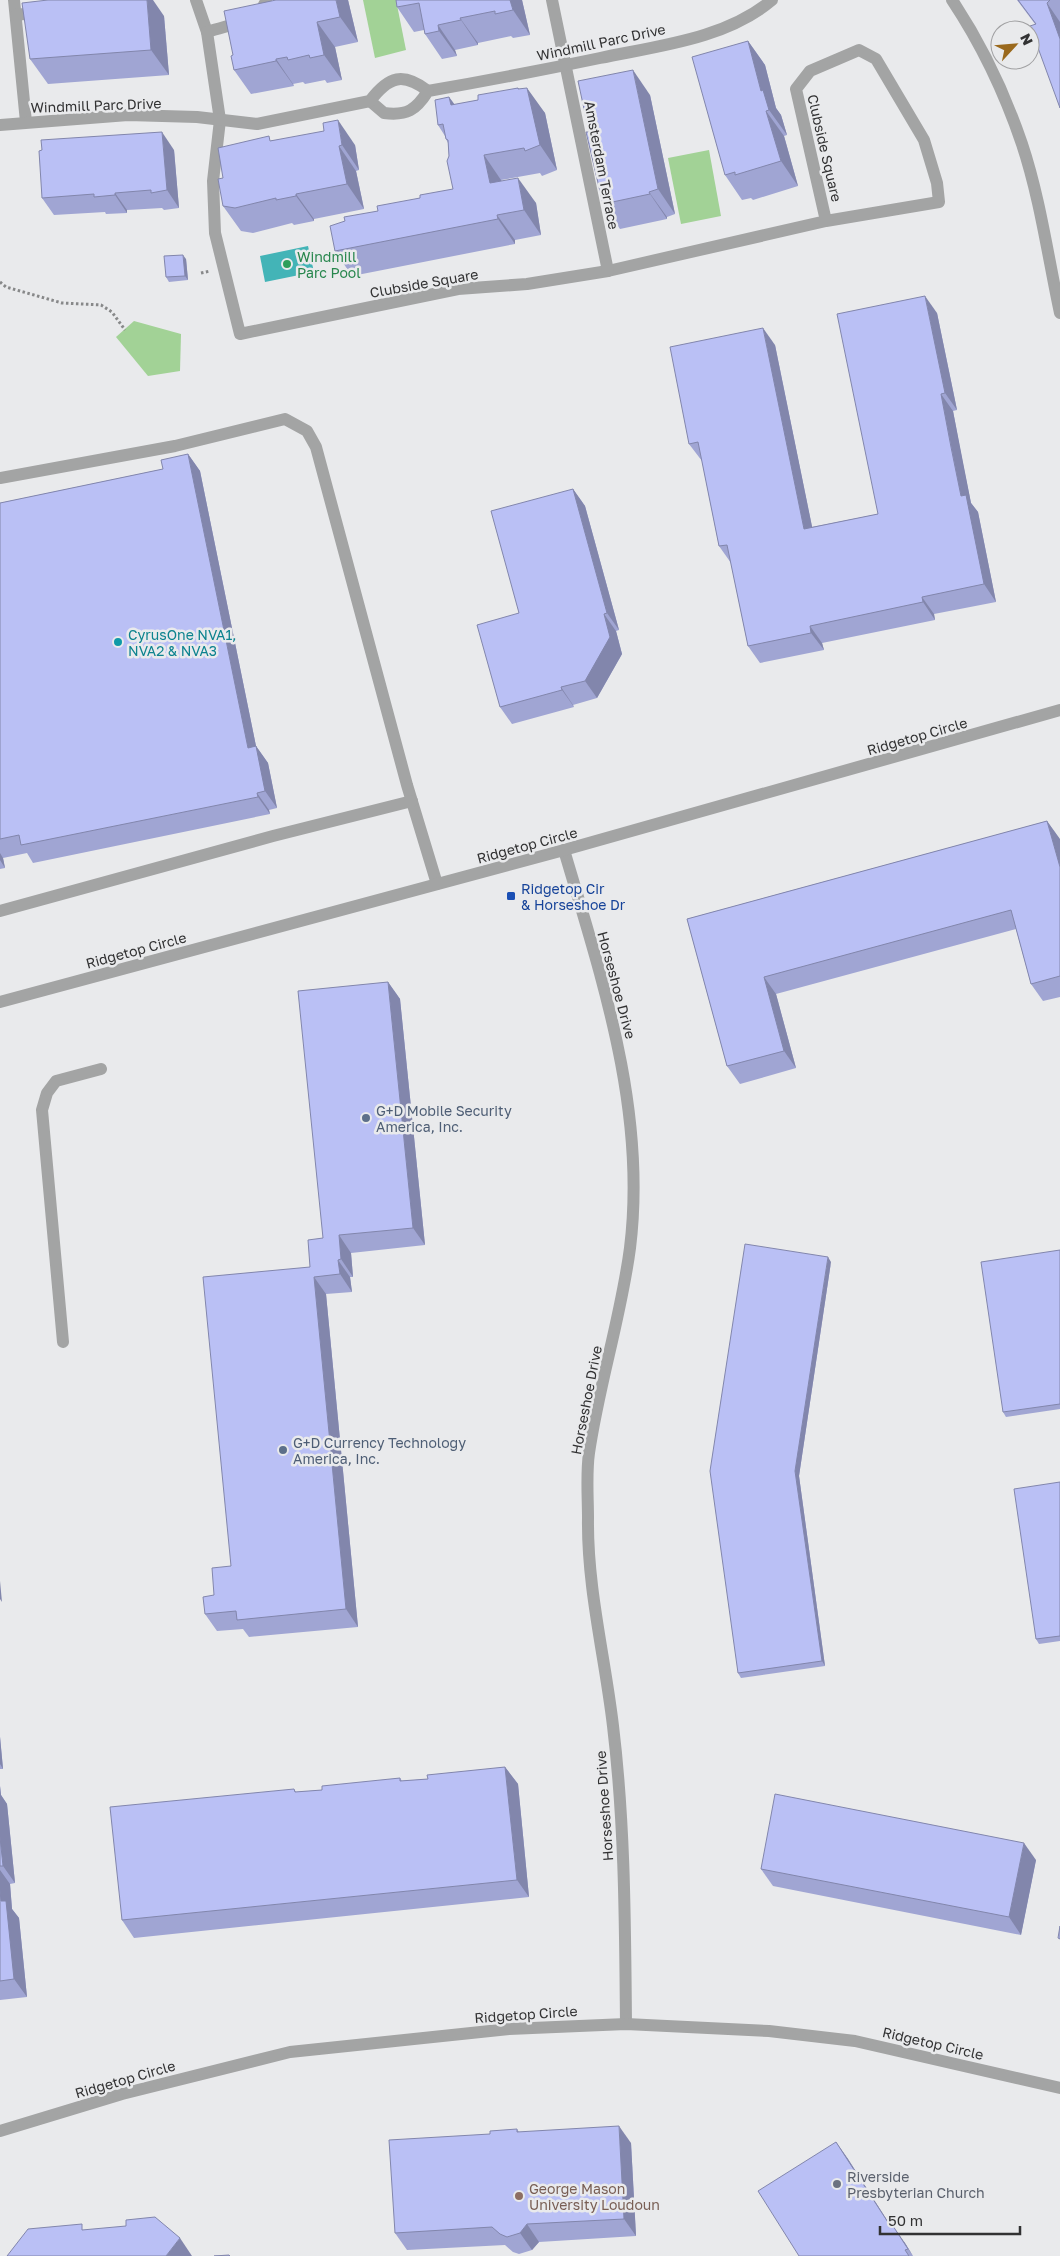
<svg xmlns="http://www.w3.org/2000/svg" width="1060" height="2256" font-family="'Golos Text',sans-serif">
	<rect width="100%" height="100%" fill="#e9eaec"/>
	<g fill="#a2d296">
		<path d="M363,0H396L406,50L375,58Z"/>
		<path d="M709,150L721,216L681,224L668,158Z"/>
		<path d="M134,321L181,334L180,371L148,376L116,337Z"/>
	</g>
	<path fill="#43b4b7" d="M308,246L314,272L265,282L260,256Z"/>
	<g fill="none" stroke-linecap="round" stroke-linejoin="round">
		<g stroke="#878889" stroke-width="3" stroke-dasharray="2.5 2.5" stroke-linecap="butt">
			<path d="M201,273L210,271"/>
			<path d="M0,282L6,287L62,303L101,305L112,312L125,330"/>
		</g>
		<g stroke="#a3a4a4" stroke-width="12">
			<path d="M14,0L26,122"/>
			<path d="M196,0L207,32"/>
			<path d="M266,0C261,21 225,26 207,32L220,120L213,181L215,233L240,334L458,289L527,284L608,271L826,221L939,202L937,183L924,140L876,59L859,50L810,71L796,89L826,221"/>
			<path d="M552,0L608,271"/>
			<path d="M952,0C982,45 1005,94 1022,144C1040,198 1048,257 1060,313"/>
			<path d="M16,15L41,12"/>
			<path d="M370,101L384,113C407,116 416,110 428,91C485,81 543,70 600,58C657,46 726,39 772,0"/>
			<path d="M0,125L128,115L197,117L257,124L370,101C389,76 403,72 428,91"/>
			<path d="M0,478L175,446L285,419L307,431L316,447L407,785L437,884"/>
			<path d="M564,850C602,979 647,1111 630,1248C621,1317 599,1384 589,1453C586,1474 588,1497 588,1518C587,1588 605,1657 613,1726C625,1825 625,1924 626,2024"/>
			<path d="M0,911L273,836L412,801"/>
			<path d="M0,1002L564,850L1060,710"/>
			<path d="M63,1342L42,1110L47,1093L56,1081L101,1069"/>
			<path d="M0,2131L122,2094L290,2052L509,2029L626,2024L769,2031L855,2041L1060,2088"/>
		</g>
	</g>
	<g fill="#a0a5d3">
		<path d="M348,0L358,42L335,47L342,80L327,83L325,80L305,84L303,82L293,84L294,86L251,94L234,70L233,55Z"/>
		<path d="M396,0H522L530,35L513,38L511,36L478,43V45L455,50L457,56L442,59L425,34L424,30L414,32L397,7Z"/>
		<path d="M1017,0H1060V108L1035,24Z"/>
		<path d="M164,16L169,75L48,84L30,59Z"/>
		<path d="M748,41L765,65L776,108L781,115L787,135L784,136L798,186L753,200L751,198L742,200L725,175Z"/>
		<path d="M518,88L545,113L557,170L542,176L540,173L501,180L536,203L541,235L515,240V244L352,276L335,251L378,211L420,198L453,189L449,156L448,143L446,139L445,136L438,125L449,97L455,105L478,100Z"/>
		<path d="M650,95L675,214L667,217V219L620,229L603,204L589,132Z"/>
		<path d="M272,140L355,145L359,170L356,171L364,209L314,219V221L294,225L292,223L253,233L241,231L223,206V178Z"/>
		<path d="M174,150L179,208L164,210L162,208L127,210V213L106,214L105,212L54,215L42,198Z"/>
		<path d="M186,259L188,280L169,282L166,277Z"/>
		<path d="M937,313L957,410L953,411L963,464L971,503L978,512L996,602L934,614L935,620L822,643L824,650L760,663L748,646L731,563L719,546L702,461L689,444L775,345L812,527L878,514Z"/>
		<path d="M188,454L200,471L256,746L268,763L277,808L269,810L270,814L33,863L27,853L3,858L5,868L0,869V503L163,469Z"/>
		<path d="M573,489L585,506L619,630L616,631L622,654L597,698L573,705L574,707L512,724L500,707L519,613Z"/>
		<path d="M1047,821L1060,840V997L1043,1001L1031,984L1016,929L776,994L796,1068L740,1084L727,1066L687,919Z"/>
		<path d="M388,982L400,999L425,1245L351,1253L353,1277H350L352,1292L326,1294L358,1627L249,1637L243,1629L217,1631L205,1614L231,1566L310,1267L323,1238Z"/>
		<path d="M1060,1250V1409L1006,1417L1003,1412Z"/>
		<path d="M831,1262L799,1476L825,1666L741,1678L738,1673Z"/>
		<path d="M1060,1482V1641L1039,1644L1036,1639Z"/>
		<path d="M0,1737L3,1769H0Z"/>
		<path d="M505,1767L518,1784L529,1897L134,1938L122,1920L294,1789L296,1792L322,1790L400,1778L402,1781L428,1779Z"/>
		<path d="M0,1786L1,1795L7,1804L15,1883L10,1884L12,1909L19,1918L27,1997L0,2000Z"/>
		<path d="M1036,1860L1021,1935L773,1886L761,1869Z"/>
		<path d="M517,2129L519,2132L631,2143L636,2236L539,2242L532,2250L519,2254L513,2252L505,2245L407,2250L395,2233Z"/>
		<path d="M836,2142L848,2159L891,2227L905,2243L913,2256H799Z"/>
	</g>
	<g fill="#8286ac">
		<path d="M147,0H153L164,16L169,75L151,50Z"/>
		<path d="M336,0H348L358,42L340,17Z"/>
		<path d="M510,0H522L530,35L513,10Z"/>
		<path d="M1047,3L1060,22V39Z"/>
		<path d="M460,18L478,43V45L461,20Z"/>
		<path d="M317,22L335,47L342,80L324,55Z"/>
		<path d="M438,25L455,50L457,56L439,31Z"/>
		<path d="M748,41L765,65L776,108L781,115L787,135L769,110L761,91Z"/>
		<path d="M276,59L293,84L294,86L276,61Z"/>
		<path d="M633,70L650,95L675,214L658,189Z"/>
		<path d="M518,88L531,107L527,88L545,113L557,170L540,145Z"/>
		<path d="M449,97L467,122L451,105Z"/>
		<path d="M766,111L784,136L798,186L781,161Z"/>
		<path d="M338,120L355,145L359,170L342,145Z"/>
		<path d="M162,132L174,150L179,208L167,190Z"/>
		<path d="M339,146L356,171L364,209L347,184Z"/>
		<path d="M484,155L501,180L508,208L490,183Z"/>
		<path d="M518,178L536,203L541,235L524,210Z"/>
		<path d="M649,192L667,217V219L650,194Z"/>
		<path d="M115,193L127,210V213L115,195Z"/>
		<path d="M296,194L314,219V221L296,196Z"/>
		<path d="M497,215L515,240V244L498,219Z"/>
		<path d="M183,255L186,259L188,280L185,276Z"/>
		<path d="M925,296L937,313L957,410L945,393Z"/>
		<path d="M763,328L775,345L816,546L804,529Z"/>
		<path d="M941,394L953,411L971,503L978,512L996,602L984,584L961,496Z"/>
		<path d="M188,454L200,471L256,746L268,763L277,808L265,791L248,748Z"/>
		<path d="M573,489L585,506L619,630L607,613Z"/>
		<path d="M922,597L934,614L935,620L923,602Z"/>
		<path d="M604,614L616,631L622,654L597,698L585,681Z"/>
		<path d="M810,626L822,643L824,650L811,633Z"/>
		<path d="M561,687L573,705L574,707L562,690Z"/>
		<path d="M257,793L269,810L270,814L258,797Z"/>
		<path d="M1047,821L1060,839V867Z"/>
		<path d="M0,853L3,858L5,868L0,860Z"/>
		<path d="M764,977L776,994L796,1068L784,1051Z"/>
		<path d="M388,982L400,999L425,1245L413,1228Z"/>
		<path d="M339,1235L351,1253L353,1277L341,1259Z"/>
		<path d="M828,1257L831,1262L799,1476L825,1666L822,1661L795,1471Z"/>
		<path d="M338,1260L350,1277L352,1292L340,1274Z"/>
		<path d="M314,1277L326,1294L358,1627L346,1609Z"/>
		<path d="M0,1581L2,1602L0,1599Z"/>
		<path d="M0,1737L3,1769L0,1764Z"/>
		<path d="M505,1767L518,1784L529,1897L517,1880Z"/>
		<path d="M0,1786L1,1795L7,1804L15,1883L3,1866L0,1837Z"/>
		<path d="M1024,1843L1036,1860L1021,1935L1009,1917Z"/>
		<path d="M0,1870L10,1884L12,1909L19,1918L27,1997L14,1979L1,1901L0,1890Z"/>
		<path d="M619,2126L631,2143L636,2236L624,2219Z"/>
		<path d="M836,2142L848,2159L903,2245L891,2227Z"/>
		<path d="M527,2224L539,2242L532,2250L520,2233Z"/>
		<path d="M893,2226L905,2243L913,2256L908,2249Z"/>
		<path d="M180,2238L192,2256H166Z"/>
	</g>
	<g fill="#bac0f5" stroke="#8286ac">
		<path d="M48,0H147L151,50L30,59L22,3Z"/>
		<path d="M276,0H336L340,17L317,22L324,55L310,58L309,55L288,60L287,57L276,59V61L234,70L231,56L233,55L224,11Z"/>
		<path d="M396,0H510L513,10L495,14V11L460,18L461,20L438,25L439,31L425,34L419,3L397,7Z"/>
		<path d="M1018,0H1050L1047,3L1060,39V108L1030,26L1036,24Z"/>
		<path d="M748,41L761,91L763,90L769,110L766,111L781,161L735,175V172L725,175L692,57Z"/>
		<path d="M633,70L658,189L649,192L650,194L603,204L586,132H589L578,81Z"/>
		<path d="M518,88V89L527,88L540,145L525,151L524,148L484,155L490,183L518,178L524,210L497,215L498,219L335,251L330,226L345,221L344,217L378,211L377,206L420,198V195L453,189L447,161L449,156L448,140L446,139L443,124L438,125L435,100L449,97L451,105L478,100V95Z"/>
		<path d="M338,120L342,145L339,146L347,184L296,194V196L276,200V198L235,208L223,206L218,179L223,178L218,148L269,136L270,141L324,131L323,123Z"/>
		<path d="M162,132L167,190L151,193V190L115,193V195L94,197V194L42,198L39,151L42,150L41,140Z"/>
		<path d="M183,255L185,276L166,277L164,256Z"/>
		<path d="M925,296L945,393L941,394L951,447L961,496L966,495L984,584L922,597L923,602L810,626L811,633L748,646L727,545L719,546L698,442L689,444L670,347L763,328L804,529L878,514L837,314Z"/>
		<path d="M188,454L248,748L256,746L265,791L257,793L258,797L21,845L19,835L0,839V503L163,469L161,460Z"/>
		<path d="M573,489L607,613L604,614L610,637L585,681L561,687L562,690L500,707L477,625L519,613L491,511Z"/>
		<path d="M1047,821L1060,867V976L1031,984L1011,910L764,977L784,1051L727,1066L687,919Z"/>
		<path d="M388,982L413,1228L339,1235L341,1259L338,1260L340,1274L314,1277L346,1609L237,1620L236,1611L205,1614L203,1597L214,1595L212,1568L231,1566L203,1277L310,1267L308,1240L323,1238L298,991Z"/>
		<path d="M745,1244L828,1257L795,1471L822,1661L738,1673L710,1471Z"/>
		<path d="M1060,1250V1404L1003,1412L981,1262Z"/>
		<path d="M1060,1482V1636L1036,1639L1014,1489Z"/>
		<path d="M505,1767L517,1880L122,1920L110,1807L294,1789L295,1792L322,1790V1786L400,1778V1781L428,1779L427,1775Z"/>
		<path d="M775,1794L1024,1843L1009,1917L761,1869Z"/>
		<path d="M0,1837L3,1866H0Z"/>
		<path d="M0,1890L1,1901H6L14,1979L0,1981Z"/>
		<path d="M1060,1926V1939L1058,1938Z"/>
		<path d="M619,2126L624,2219L527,2224L520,2233L507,2237L500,2234L492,2227L395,2233L389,2140L490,2134V2131L517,2129V2132Z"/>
		<path d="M836,2142L891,2227L893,2226L908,2249L905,2250L909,2256H799L758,2191Z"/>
		<path d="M155,2217L180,2238L166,2256H7L28,2229L82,2224V2230L126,2226V2220Z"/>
		<path d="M229,2255L230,2256H214Z"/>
	</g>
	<circle fill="#2e9e5b" stroke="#e9eaec" stroke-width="2" cx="287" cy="264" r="5"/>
	<circle fill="#0f9aa8" stroke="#e9eaec" stroke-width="2" cx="118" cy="642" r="5"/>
	<rect fill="#1a4fb4" stroke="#e9eaec" stroke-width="2" x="506" y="891" width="10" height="10" rx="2.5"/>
	<g fill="#5c6f8a" stroke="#e9eaec" stroke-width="2">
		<circle cx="366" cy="1118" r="5"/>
		<circle cx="283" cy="1450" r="5"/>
	</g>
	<circle fill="#6b7280" stroke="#e9eaec" stroke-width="2" cx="837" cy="2184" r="5"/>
	<circle fill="#8d6e63" stroke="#e9eaec" stroke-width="2" cx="519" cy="2196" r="5"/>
	<g text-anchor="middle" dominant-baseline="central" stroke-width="5" stroke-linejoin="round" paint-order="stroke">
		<g font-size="14" fill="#323233" stroke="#e9eaec">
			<text transform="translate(601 42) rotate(-12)">Windmill Parc Drive</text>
			<text transform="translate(96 105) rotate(-2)">Windmill Parc Drive</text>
			<text transform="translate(825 148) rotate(77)">Clubside Square</text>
			<text transform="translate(602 165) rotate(79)">Amsterdam Terrace</text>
			<text transform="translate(424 283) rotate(-10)">Clubside Square</text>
			<text transform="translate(917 736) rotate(-16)">Ridgetop Circle</text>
			<text transform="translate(527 845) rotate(-15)">Ridgetop Circle</text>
			<text transform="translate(136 950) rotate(-15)">Ridgetop Circle</text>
			<text transform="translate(617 985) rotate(75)">Horseshoe Drive</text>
			<text transform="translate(586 1400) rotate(-79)">Horseshoe Drive</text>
			<text transform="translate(604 1806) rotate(-94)">Horseshoe Drive</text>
			<text transform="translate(526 2014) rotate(-4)">Ridgetop Circle</text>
			<text transform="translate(933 2043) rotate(13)">Ridgetop Circle</text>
			<text transform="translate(125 2079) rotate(-16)">Ridgetop Circle</text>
		</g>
		<g font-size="14" fill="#27864d" stroke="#e9eaec" text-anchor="start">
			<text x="297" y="256">Windmill<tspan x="297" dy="16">Parc Pool</tspan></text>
		</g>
		<g font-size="14" fill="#0d838f" stroke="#e9eaec" text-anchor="start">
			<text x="128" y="634">CyrusOne NVA1,<tspan x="128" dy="16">NVA2 &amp; NVA3</tspan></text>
		</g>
		<g font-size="14" fill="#164399" stroke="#e9eaec" text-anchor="start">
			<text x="521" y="888">Ridgetop Cir<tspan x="521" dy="16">&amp; Horseshoe Dr</tspan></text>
		</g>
		<g font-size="14" fill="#4e5e75" stroke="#e9eaec" text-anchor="start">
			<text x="376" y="1110">G+D Mobile Security<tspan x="376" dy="16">America, Inc.</tspan></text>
			<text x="293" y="1442">G+D Currency Technology<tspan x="293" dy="16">America, Inc.</tspan></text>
		</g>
		<g font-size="14" fill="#5b616d" stroke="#e9eaec" text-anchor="start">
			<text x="847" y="2176">Riverside<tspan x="847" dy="16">Presbyterian Church</tspan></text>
		</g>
		<g font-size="14" fill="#785e54" stroke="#e9eaec" text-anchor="start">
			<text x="529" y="2188">George Mason<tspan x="529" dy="16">University Loudoun</tspan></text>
		</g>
	</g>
	<g transform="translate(1015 45) rotate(64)"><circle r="24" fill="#e9eaec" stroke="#a0a0a2"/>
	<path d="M0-4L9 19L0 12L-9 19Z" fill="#9a691d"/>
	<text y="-8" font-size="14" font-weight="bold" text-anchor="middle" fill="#323233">N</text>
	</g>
	<path d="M880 2226v8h140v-8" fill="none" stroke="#323233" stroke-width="2.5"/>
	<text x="888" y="2226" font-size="15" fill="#323233" stroke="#e9eaec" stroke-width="4" paint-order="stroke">50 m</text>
</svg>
